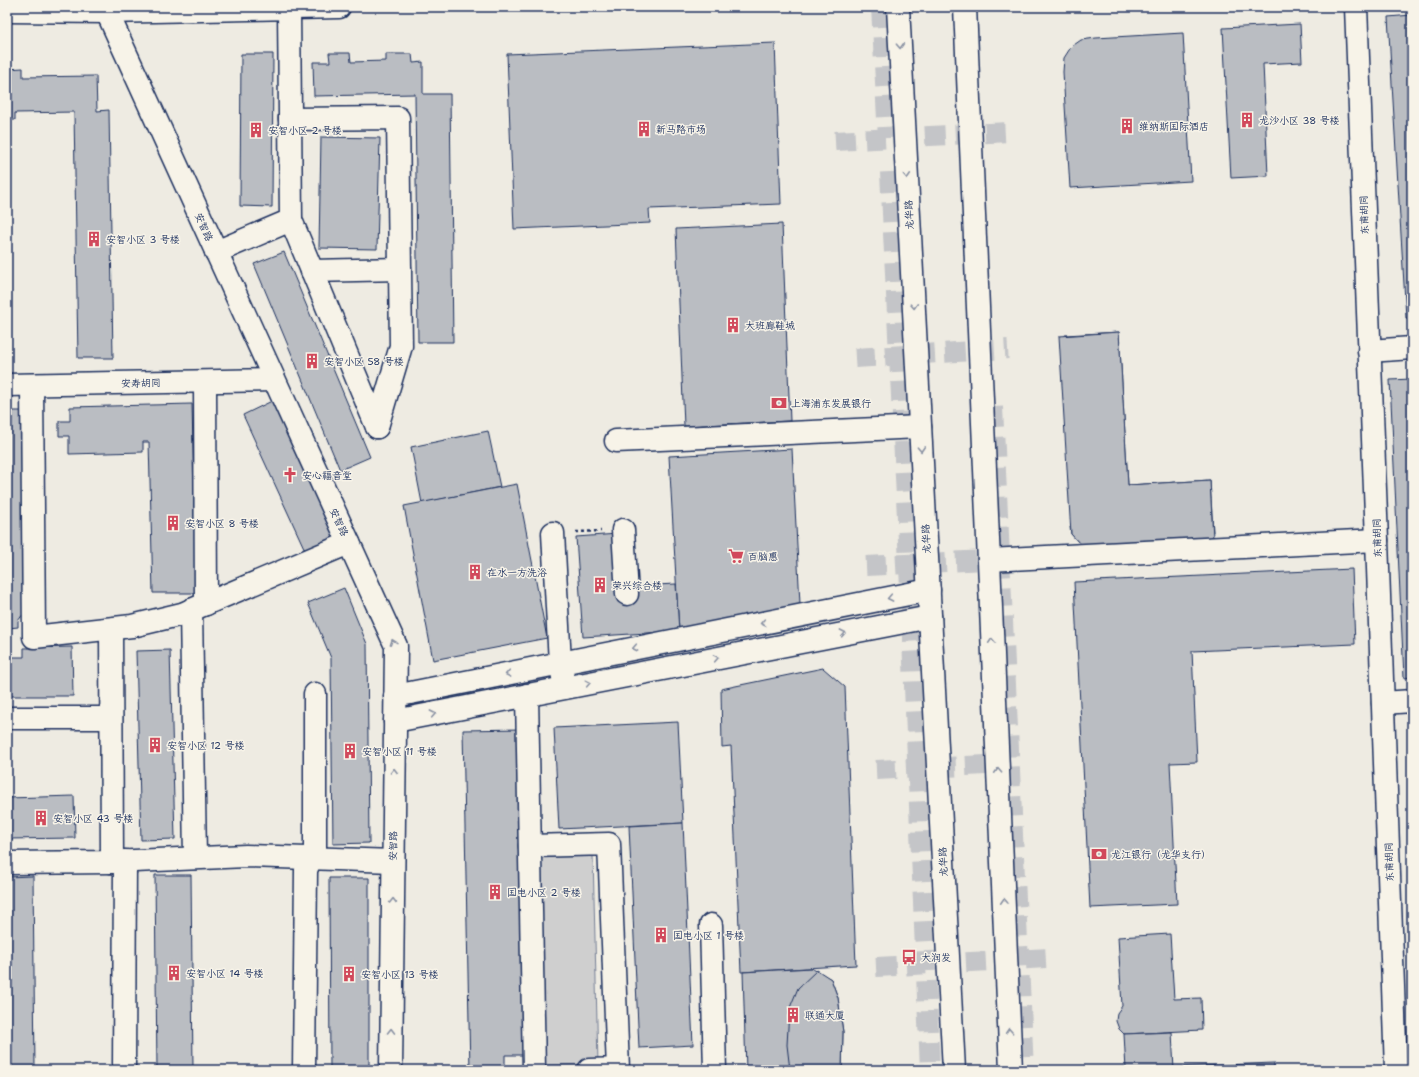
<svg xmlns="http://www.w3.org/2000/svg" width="1419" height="1077" font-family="'Shantell Sans','LXGW WenKai TC',sans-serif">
	<rect width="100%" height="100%" fill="#eeebe2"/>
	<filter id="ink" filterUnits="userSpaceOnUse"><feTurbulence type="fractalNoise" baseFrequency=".025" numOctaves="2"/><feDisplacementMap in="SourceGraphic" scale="8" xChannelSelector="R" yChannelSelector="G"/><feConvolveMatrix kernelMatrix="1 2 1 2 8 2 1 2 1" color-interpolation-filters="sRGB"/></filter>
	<g filter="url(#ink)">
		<path fill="#cfcfcf" stroke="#757f96" d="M593,856L598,1064L544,1065L539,857Z"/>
		<g fill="#babdc2" stroke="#1b2f5e">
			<path d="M1412,15V318H1406L1388,17Z"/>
			<path d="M1300,24L1302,62L1263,64L1268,176L1231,178L1223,28Z"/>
			<path d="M1183,33L1191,181L1070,188L1063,72L1064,58L1071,47L1081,40L1096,38Z"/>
			<path d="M775,43L781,204L649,209L650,223L514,229L507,54Z"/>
			<path d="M329,53H350L351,62L386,61V54H412L413,63L423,62V94H450L453,342H418L415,94L314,96L313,62H330Z"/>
			<path d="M241,54H273L272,207L240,206Z"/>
			<path d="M23,68V77L96,76L97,111L109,110L113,358H78L74,112L15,113V120H7V69Z"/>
			<path d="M321,137L380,138L377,249L319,248Z"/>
			<path d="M782,224L790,421L684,426L676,229Z"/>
			<path d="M284,252L370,457L340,470L254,264Z"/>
			<path d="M1119,332L1128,485L1210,480L1213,532L1088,540V546L1081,545L1071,534L1070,527H1076L1065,335Z"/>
			<path d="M1119,332L1128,485L1210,480L1213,538L1081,545L1071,534L1059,336Z"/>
			<path d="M1412,379V677L1404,678L1390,380Z"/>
			<path d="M276,399L338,535L305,550L243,415Z"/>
			<path d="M192,404L196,593H153L149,442H143V452L69,454V436H59V421H70V407Z"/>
			<path d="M7,411H21L23,614L18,621V627L9,628V657H24V648L72,647L73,696H7Z"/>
			<path d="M488,431L500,487L422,503L411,447Z"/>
			<path d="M792,449L800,604L679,631L669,456Z"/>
			<path d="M517,484L547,638L433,660L404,506Z"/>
			<path d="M618,534L635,586L676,584L679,631L583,637L576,537Z"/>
			<path d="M1352,569L1355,644L1192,651L1197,762L1170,763L1177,904L1090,908L1074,582Z"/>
			<path d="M344,588L367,644L369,843L333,844L331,658L308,603Z"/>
			<path d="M170,650L175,839L141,840L136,651Z"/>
			<path d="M823,668L845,687L856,965L741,972L731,746L722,747L721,689Z"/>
			<path d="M1409,716H1412V784Z"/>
			<path d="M678,722L683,823L559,829L554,728Z"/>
			<path d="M521,729L526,1055H505V1070H470L463,730Z"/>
			<path d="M74,796L75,838L7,839V798Z"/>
			<path d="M683,823L693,1045L639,1048L629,826Z"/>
			<path d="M155,875H191L193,1070H157Z"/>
			<path d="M33,876L35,1070H7V877Z"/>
			<path d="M329,878H369V1070H330Z"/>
			<path d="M1170,934L1174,999L1201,998L1202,1030L1124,1034L1119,1029L1116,1021L1117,1013L1122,1006L1118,937Z"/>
			<path d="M811,968L831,979L838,998L843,1032L842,1070H746L743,972Z"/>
			<path d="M817,970L831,979L838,998L843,1032L842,1070H790L787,1045L789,1010L798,988Z"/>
			<path d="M1172,1032L1174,1070H1126L1124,1034Z"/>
			<path d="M1274,1063V1070H1174V1067Z"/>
		</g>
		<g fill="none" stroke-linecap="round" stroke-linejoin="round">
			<g stroke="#c4c5c8" stroke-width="20" stroke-dasharray="20 10" stroke-linecap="butt">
				<path d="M881,7L888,138"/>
				<path d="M835,141L1008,132"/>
				<path d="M890,172L907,518L930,1070"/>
				<path d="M855,358L1008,349"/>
				<path d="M993,407L1024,1070"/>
				<path d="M866,566L1006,559"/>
				<path d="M876,770L1010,764"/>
				<path d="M876,967L1048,958"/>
			</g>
			<defs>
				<g id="minor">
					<path d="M1356,7L1377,540L1396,1070"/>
					<path d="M7,11L107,12L339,7"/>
					<path d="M107,12L396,646L391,1070"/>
					<path d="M290,119L398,118L401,346L377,427"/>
					<path d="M291,220L377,427"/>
					<path d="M216,252L291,220L289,9"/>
					<path d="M312,271L400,269"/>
					<path d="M1369,351L1412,348"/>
					<path d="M205,382L206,604"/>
					<path d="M7,385L274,380"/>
					<path d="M32,385L34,637L132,626L182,614L349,543"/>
					<path d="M616,441L920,427"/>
					<path d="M623,530L627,594"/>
					<path d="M553,533L560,663L563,677"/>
					<path d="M989,560L1377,540"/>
					<path d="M191,610L195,858"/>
					<path d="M111,629L112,862"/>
					<path d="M527,695L534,1070"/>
					<path d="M395,696L929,590"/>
					<path d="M1383,703L1412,701"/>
					<path d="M7,718H111"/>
					<path d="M395,721L930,617"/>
					<path d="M530,846L609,844L618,1069L589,1070"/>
					<path d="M7,863L112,862L246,856L393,861"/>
					<path d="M711,925L715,1070"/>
					<path d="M124,1070L125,861"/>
					<path d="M304,1070L306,870L315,849V694"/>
				</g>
				<g id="primary">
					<path d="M898,7L954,1070"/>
					<path d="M965,7L1011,1070"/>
				</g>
			</defs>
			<use href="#minor" stroke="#1b2f5e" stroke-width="25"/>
			<use href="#primary" stroke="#1b2f5e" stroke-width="25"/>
			<path stroke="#1b2f5e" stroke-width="2.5" stroke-dasharray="3 3" stroke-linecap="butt" d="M576,532L601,531"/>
			<use href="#minor" stroke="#f7f3e8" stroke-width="22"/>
			<use href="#primary" stroke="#f7f3e8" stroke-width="22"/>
		</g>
		<defs><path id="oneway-chevron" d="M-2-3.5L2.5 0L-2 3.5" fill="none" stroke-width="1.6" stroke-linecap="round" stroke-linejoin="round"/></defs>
		<g stroke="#8991a3">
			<use href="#oneway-chevron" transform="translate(900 46) rotate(87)"/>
			<use href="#oneway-chevron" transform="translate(907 176) rotate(87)"/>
			<use href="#oneway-chevron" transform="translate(914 306) rotate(87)"/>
			<use href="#oneway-chevron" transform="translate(921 449) rotate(87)"/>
			<use href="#oneway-chevron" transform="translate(890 598) rotate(169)"/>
			<use href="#oneway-chevron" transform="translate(763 623) rotate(169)"/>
			<use href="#oneway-chevron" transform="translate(843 633) rotate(-11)"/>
			<use href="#oneway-chevron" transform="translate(992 641) rotate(-93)"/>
			<use href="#oneway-chevron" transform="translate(393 642) rotate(-110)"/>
			<use href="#oneway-chevron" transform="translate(635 648) rotate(169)"/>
			<use href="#oneway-chevron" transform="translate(716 658) rotate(-11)"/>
			<use href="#oneway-chevron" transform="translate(508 674) rotate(169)"/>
			<use href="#oneway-chevron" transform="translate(588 683) rotate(-11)"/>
			<use href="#oneway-chevron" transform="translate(433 714) rotate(-11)"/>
			<use href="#oneway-chevron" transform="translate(394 771) rotate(-89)"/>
			<use href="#oneway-chevron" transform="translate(998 771) rotate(-93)"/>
			<use href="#oneway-chevron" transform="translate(393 901) rotate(-89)"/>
			<use href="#oneway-chevron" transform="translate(1004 901) rotate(-93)"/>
			<use href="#oneway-chevron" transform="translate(391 1031) rotate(-89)"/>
			<use href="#oneway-chevron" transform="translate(1009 1031) rotate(-93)"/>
		</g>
	</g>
	<defs>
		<symbol id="building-bare" viewBox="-9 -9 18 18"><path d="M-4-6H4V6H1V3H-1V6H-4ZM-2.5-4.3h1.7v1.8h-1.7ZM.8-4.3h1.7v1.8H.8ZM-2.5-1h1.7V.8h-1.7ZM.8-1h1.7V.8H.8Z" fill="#d1495b" stroke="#f7f3e8" stroke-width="2.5" paint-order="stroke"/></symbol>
		<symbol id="bank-bare" viewBox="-9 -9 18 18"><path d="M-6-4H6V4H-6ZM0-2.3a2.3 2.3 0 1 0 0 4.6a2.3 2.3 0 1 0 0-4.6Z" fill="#d1495b" stroke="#f7f3e8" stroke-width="2.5" paint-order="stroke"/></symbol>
		<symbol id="church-bare" viewBox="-9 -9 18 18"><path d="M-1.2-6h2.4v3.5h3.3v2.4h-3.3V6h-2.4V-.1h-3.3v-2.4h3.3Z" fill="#d1495b" stroke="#f7f3e8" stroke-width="2.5" paint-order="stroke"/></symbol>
		<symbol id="supermarket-bare" viewBox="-9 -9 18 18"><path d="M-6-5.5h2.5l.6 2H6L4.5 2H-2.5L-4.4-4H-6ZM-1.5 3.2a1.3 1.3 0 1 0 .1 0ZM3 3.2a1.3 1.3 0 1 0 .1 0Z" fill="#d1495b" stroke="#f7f3e8" stroke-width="2.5" paint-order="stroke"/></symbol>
		<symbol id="bus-bare" viewBox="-9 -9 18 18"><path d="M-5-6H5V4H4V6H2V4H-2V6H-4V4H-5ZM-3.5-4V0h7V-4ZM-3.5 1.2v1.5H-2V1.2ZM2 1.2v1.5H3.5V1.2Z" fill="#d1495b" stroke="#f7f3e8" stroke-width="2.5" paint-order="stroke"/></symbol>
	</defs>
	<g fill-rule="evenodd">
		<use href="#building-bare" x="1236" y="109" width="22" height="22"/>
		<use href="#building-bare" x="1116" y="115" width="22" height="22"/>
		<use href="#building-bare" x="633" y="118" width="22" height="22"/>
		<use href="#building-bare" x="245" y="119" width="22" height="22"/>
		<use href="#building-bare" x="83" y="228" width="22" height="22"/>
		<use href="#building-bare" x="722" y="314" width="22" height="22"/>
		<use href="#building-bare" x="301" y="350" width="22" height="22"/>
		<use href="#bank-bare" x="768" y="392" width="22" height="22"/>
		<use href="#church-bare" x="279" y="464" width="22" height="22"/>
		<use href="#building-bare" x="162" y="512" width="22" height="22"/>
		<use href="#supermarket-bare" x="725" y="545" width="22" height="22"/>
		<use href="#building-bare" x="464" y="561" width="22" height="22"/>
		<use href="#building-bare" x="589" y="574" width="22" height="22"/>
		<use href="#building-bare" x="144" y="734" width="22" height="22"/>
		<use href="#building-bare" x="339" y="740" width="22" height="22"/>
		<use href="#building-bare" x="30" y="807" width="22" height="22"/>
		<use href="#bank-bare" x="1088" y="843" width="22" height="22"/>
		<use href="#building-bare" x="484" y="881" width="22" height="22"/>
		<use href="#building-bare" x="650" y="924" width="22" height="22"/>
		<use href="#bus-bare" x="898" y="946" width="22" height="22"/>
		<use href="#building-bare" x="163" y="962" width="22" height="22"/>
		<use href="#building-bare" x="338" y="963" width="22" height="22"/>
		<use href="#building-bare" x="782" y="1004" width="22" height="22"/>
	</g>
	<g text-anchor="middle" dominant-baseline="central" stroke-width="3" stroke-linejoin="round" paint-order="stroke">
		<g font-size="10" fill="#1b2f5e" stroke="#f7f3e8" text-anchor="start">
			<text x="1259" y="120">龙沙小区 38 号楼</text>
			<text x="1139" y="126">维纳斯国际酒店</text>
			<text x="656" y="129">新马路市场</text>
			<text x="268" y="130">安智小区 2 号楼</text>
			<text x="106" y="239">安智小区 3 号楼</text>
			<text x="745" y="325">大班廊鞋城</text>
			<text x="324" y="361">安智小区 58 号楼</text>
			<text x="791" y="403">上海浦东发展银行</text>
			<text x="302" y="475">安心福音堂</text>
			<text x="185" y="523">安智小区 8 号楼</text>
			<text x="748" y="556">百脑惠</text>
			<text x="487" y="572">在水一方洗浴</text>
			<text x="612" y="585">荣兴综合楼</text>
			<text x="167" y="745">安智小区 12 号楼</text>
			<text x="362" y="751">安智小区 11 号楼</text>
			<text x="53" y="818">安智小区 43 号楼</text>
			<text x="1111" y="854">龙江银行（龙华支行）</text>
			<text x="507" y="892">国电小区 2 号楼</text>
			<text x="673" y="935">国电小区 1 号楼</text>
			<text x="921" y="957">大润发</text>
			<text x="186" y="973">安智小区 14 号楼</text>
			<text x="361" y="974">安智小区 13 号楼</text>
			<text x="805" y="1015">联通大厦</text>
		</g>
		<g font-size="10" fill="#1b2f5e" stroke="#f7f3e8">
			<text transform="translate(909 215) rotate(-93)">龙华路</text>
			<text transform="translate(1364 215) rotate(-92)">东甫胡同</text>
			<text transform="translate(204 227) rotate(66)">安智路</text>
			<text transform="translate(141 383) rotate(-1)">安寿胡同</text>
			<text transform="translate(339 522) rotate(65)">安智路</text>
			<text transform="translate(1377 538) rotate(-92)">东甫胡同</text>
			<text transform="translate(926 539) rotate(-93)">龙华路</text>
			<text transform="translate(393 846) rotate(-89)">安智路</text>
			<text transform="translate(943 862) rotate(-93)">龙华路</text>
			<text transform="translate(1389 862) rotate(-92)">东甫胡同</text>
		</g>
	</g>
	<rect width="1419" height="1077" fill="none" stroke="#f7f3e8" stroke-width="24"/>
	<rect x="12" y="12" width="1395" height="1053" fill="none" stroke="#1b2f5e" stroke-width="1.5" filter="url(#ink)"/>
</svg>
